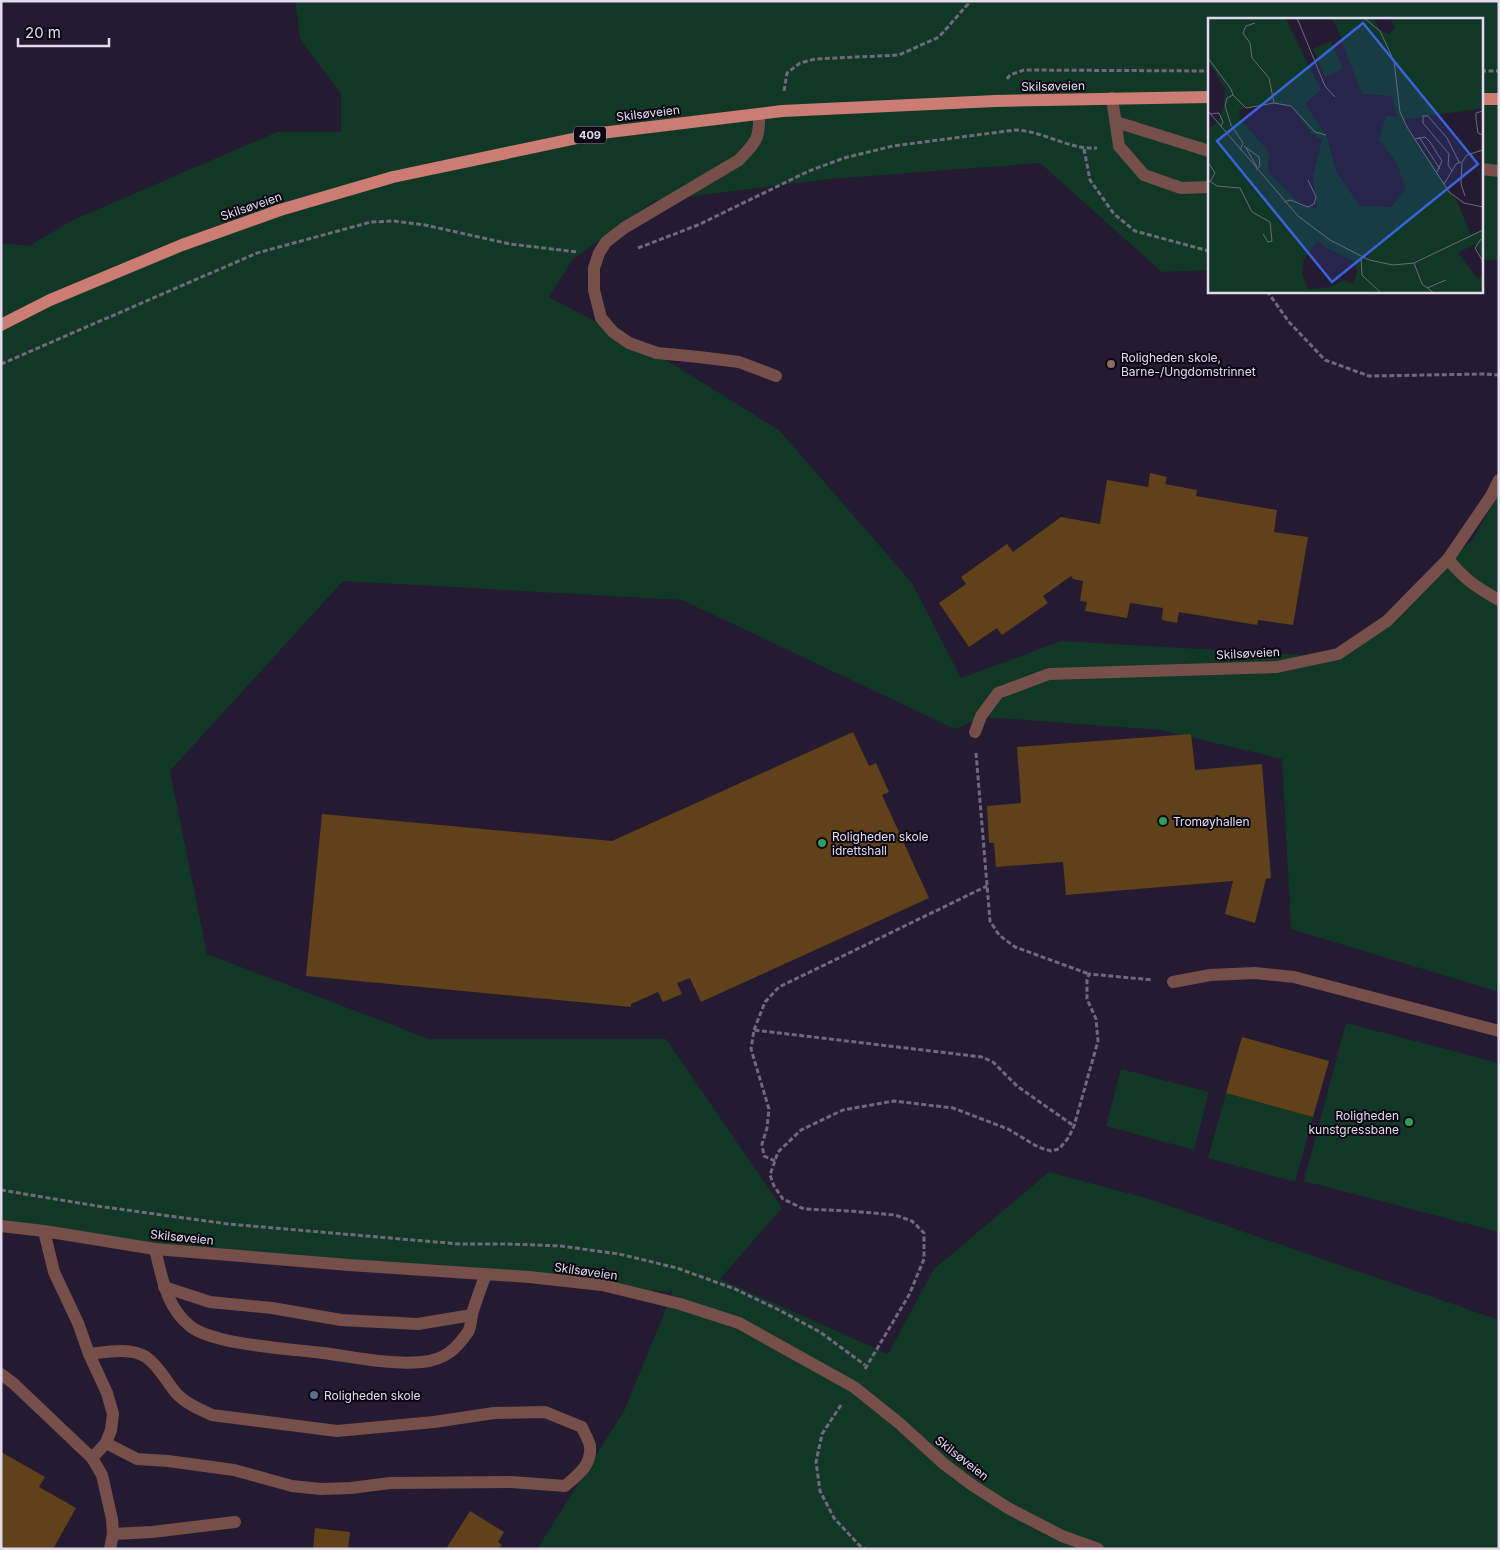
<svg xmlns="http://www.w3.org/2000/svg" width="1500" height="1550" font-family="Inter,sans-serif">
	<rect width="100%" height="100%" fill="#241a32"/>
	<g fill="#113727">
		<path d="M295,1H1499V260H1481V19H1209V270L1162,272L1040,163L829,179L654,201L573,259L549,297L613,331L627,336L779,430L912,583L961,678L1061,641L1342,657L1473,539L1499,493V992L1291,929L1282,759L1160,730L984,717L955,729L682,600L343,581L170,771L207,954L429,1039H666L782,1208L720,1279L888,1354L934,1269L1049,1172L1149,1199L1499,1320V1549H537L624,1411L673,1292L290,1265L1,1228V243L29,246L73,220L277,132H341V94L300,39Z"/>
		<path d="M1346,1023L1499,1063V1232L1304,1181Z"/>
		<path d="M1121,1069L1209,1092L1194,1150L1106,1126Z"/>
		<path d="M1226,1093L1313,1117L1295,1182L1208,1158Z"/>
	</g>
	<g fill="#614119">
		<path d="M1150,473L1167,477L1165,484L1197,490L1196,496L1277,510L1274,532L1308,537L1293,625L1258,620L1257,625L1179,612L1177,623L1162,620L1163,608L1130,603L1127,618L1085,611L1087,602L1080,601L1083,581L1073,579L1071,576L1043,596L1048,603L1002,635L997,628L969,647L939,603L966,584L961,577L1007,544L1013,552L1061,517L1100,524L1107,480L1148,487Z"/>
		<path d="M853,732L869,766L876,763L889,792L882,795L929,898L701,1002L690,978L677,983L682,994L663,1002L658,992L631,1004V1007L306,976L322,814L612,841Z"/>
		<path d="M1191,734L1195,770L1262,764L1271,878L1266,879L1255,923L1225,914L1233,881L1066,895L1063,862L996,867L994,843H989L987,806L1021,803L1017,747Z"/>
		<path d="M1242,1037L1329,1061L1313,1117L1226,1093Z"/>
		<path d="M1,1452L45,1477L39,1487L76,1508L53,1549H1Z"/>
		<path d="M470,1511L504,1532L498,1542L502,1545L499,1549H446Z"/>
		<path d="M315,1528L350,1532L348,1549H313Z"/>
	</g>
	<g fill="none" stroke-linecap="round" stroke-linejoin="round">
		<g stroke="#70687d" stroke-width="3" stroke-dasharray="5 2.5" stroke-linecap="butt">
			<path d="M1481,71H1499"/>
			<path d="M1007,79L1010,75L1024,70L1209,71"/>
			<path d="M784,91L787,73L800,63L815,59L899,55L939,37L968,4V1"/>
			<path d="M1084,149L1090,180L1114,214L1135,231L1209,251"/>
			<path d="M638,248L698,225L809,171L844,158L893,146L1015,130C1044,131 1069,150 1097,148"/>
			<path d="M1267,291L1289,322L1325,360L1369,376L1484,374L1499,375"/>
			<path d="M1,364L257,253L371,222L394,221L425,225L510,244L578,252"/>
			<path d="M976,753L990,921L999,935L1015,947L1089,974"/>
			<path d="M754,1030L765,1002L779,987L987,886"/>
			<path d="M775,1161L764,1156L762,1144L767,1128L769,1109L751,1049L754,1030L982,1057L993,1062L1017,1086L1074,1126"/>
			<path d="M1,1190L97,1206L228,1224L459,1244H509L561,1246L619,1254L677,1268L735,1289L779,1310L820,1332L865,1365"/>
			<path d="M865,1369L909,1295L924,1259V1233L912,1221L895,1215L851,1211L804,1209L783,1199L774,1186L770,1175L778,1152L801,1130L843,1110L894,1101L953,1108L1008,1129L1038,1147L1051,1151L1059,1149L1069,1137L1074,1126L1098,1041L1096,1019L1087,999V980L1089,974L1153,980"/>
			<path d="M841,1405L822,1434L816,1462L820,1491L834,1518L859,1545L865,1549"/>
		</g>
		<g stroke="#764f4a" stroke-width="12">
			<path d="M1112,98L1119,146L1144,175L1181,188L1209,187"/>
			<path d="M759,114C760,139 756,142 739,160L624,228L606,242L599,253L594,268V290L601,318L613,332L629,343L657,353L699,357L739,362L776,376"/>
			<path d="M1116,122L1209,151"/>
			<path d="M1481,169L1499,171"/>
			<path d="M1448,559C1464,579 1476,587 1499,600"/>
			<path d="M975,732L981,716L998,693L1049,674L1277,667L1338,654L1387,621L1448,559L1491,496L1499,480"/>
			<path d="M1173,982L1210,975L1255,973L1294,977L1499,1031"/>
			<path d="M1,1226L44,1231L155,1249L349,1265L529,1277L602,1285L680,1304L739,1323L854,1387L899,1423L944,1464L972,1485L1008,1508L1062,1536L1098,1549"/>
			<path d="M44,1231L54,1272L78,1323L89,1354L107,1393L113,1414L111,1430L106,1443L92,1458"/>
			<path d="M155,1249C162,1277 166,1307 190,1326C213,1345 292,1349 323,1353C355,1357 389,1365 422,1362C432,1361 442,1358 450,1352C457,1347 463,1339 468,1332C471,1327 471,1320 472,1314C476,1301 481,1287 486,1274"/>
			<path d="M164,1287L210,1302L272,1308L341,1320L418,1324L472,1315"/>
			<path d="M89,1354C106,1352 131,1347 146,1357C159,1366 166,1381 176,1393C185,1403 199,1409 212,1415L337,1431L434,1422L494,1413L545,1412L582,1427C584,1433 589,1440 590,1446C592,1465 578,1475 565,1486L511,1482L390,1483L351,1488L321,1489L292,1486L234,1470L168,1461L137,1459L106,1443"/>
			<path d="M1,1374L13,1383L92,1458L102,1475L112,1519L113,1534L110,1549"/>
			<path d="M113,1534L152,1532L235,1522"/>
		</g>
		<g stroke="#cc7d73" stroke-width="12">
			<path d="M1481,99H1499"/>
			<path d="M1,325L50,300L182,245L280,210L393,177L601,133L782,111L995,101L1209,97"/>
		</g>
	</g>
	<circle fill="#8d6e63" stroke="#0b0712" stroke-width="2" cx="1111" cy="364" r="5"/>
	<g fill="#2e9e5b" stroke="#0b0712" stroke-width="2">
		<circle cx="1163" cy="821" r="5"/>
		<circle cx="822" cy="843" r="5"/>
		<circle cx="1409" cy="1122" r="5"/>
	</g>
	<circle fill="#5c6f8a" stroke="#0b0712" stroke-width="2" cx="314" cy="1395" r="5"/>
	<g text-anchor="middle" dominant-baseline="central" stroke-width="4" stroke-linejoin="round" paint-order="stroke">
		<rect fill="#0b0712" stroke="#a19bab" stroke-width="1" x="574" y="126.5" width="32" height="17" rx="4"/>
		<g font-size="11" font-weight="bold" fill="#e1dbec">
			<text x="590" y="135">409</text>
		</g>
		<g font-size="12" fill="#e1dbec" stroke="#0b0712">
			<text transform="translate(1053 86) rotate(-1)">Skilsøveien</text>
			<text transform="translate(648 113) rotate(-7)">Skilsøveien</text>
			<text transform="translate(251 206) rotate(-19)">Skilsøveien</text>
			<text transform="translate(1248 653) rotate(-3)">Skilsøveien</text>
			<text transform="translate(182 1237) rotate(6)">Skilsøveien</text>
			<text transform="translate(586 1271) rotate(8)">Skilsøveien</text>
			<text transform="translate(962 1458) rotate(38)">Skilsøveien</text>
		</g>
		<g font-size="12" fill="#e1dbec" stroke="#0b0712" text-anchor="start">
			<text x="1121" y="357">Roligheden skole,<tspan x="1121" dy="14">Barne-/Ungdomstrinnet</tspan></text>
			<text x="1173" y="821">Tromøyhallen</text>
			<text x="832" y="836">Roligheden skole<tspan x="832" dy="14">idrettshall</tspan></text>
			<text x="1399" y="1115" text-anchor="end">Roligheden<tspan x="1399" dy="14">kunstgressbane</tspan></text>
			<text x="324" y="1395">Roligheden skole</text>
		</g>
	</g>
	<g transform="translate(1208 18)">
		<rect width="275" height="275" fill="#241a32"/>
		<path d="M0,0H77L113,72L97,86L119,119L128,154L152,188L183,189L198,172L189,145L171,122L178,98L189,99L183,78L154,76L127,5L121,0H165L172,12L181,16L187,10L182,0H275V90L194,102L249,183L263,217L275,211V241L267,226L250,235L270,261L275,256V275H0V111L9,105L16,88L17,71L0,43ZM62,84L83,88L103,115L114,122L105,158L109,190L93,187L60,154L61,134L32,101L31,92ZM110,222L115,228L145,243L149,254L145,266L136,262L122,269L100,271L94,256L96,241ZM123,23L135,51L117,59L105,31Z" fill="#113727" fill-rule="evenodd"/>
		<path fill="none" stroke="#70677c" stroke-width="1" d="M89,0L117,68L127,79M156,0L172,13L186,43L192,94L199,109L241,174L256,185L275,189M47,5L38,8L35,15L42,25L44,40L61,60L66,85M0,40L23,71L25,77L19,80L17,88L23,107L35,125L32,132M25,77L38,90L66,85L83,88L107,114L118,117M0,93L90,198L122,222L161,242L185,247L206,245L275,212M275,93L268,95V101L270,115L275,117M2,96L11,95L15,104L13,108M211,119L232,151M207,121L217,119L222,124L234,143L229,154M36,128L51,139L52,148L48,152M38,130L49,149M0,144L7,155L2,164M244,153L240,147L241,136L215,105V98H220L239,120L251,144M0,162L9,168L32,170L44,194L62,204L64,223L60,224L55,216M236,166L248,146L253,144M257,178L253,166L254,144L259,137L275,132M76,184L82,182L100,189L106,186L108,179L100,162M275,212V234M273,221L267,230L274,242L275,253M153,239L154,257L173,275M206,245L214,266L226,275M219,270L238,262"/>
		<path fill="#3a63db" fill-opacity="0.15" stroke="#3a63db" stroke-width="2.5" d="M155,5L270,146L124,264L9,123Z"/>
		<rect width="275" height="275" fill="none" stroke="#e1dbec" stroke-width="2.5"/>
	</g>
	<rect width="1500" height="1550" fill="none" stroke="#e1dbec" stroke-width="5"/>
	<path d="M18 38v8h91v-8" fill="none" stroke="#e1dbec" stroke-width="2.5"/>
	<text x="25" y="38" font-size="15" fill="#e1dbec" stroke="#0b0712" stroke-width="4" paint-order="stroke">20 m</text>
</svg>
